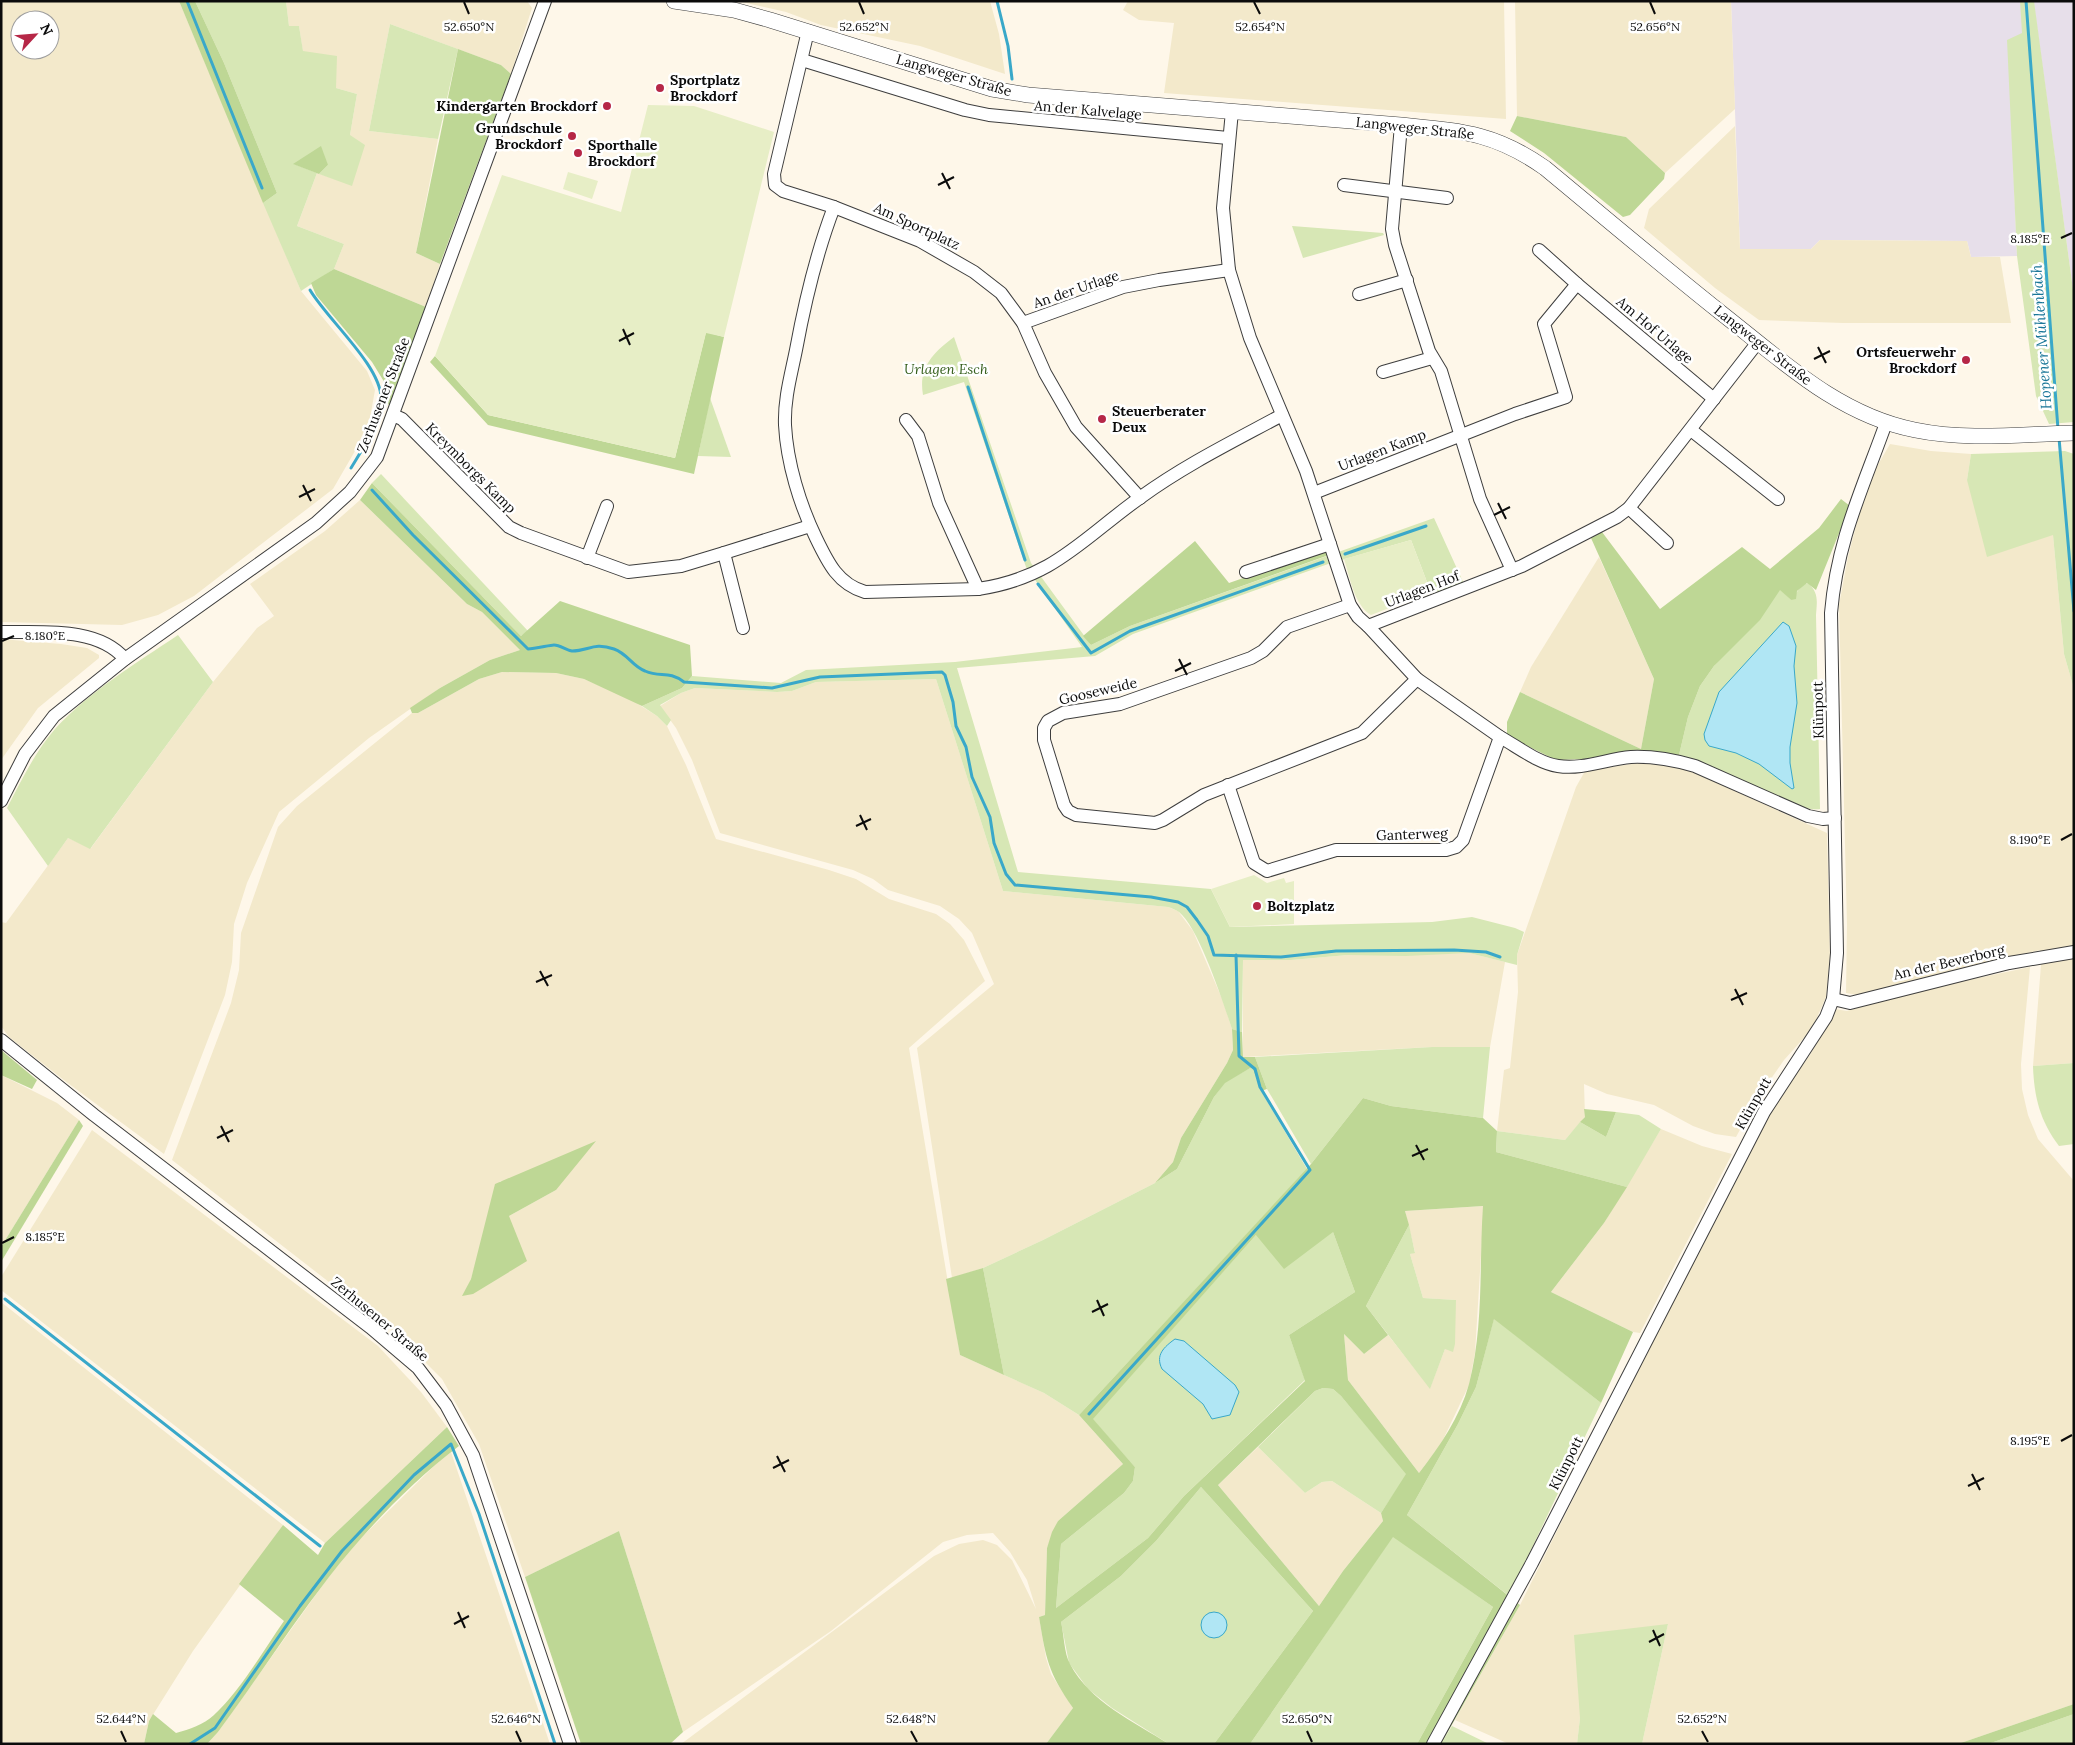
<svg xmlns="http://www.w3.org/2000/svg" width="2075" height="1745" font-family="Lora,serif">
	<rect width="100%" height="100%" fill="#fef7e9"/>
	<path fill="#e7dfea" d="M1731,1H2074V297L2034,5L2022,33L2013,159L2017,256L1971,257L1967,241L1820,240L1811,249H1740Z"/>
	<g fill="#f3e9cb" fill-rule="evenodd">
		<path d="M1,1H179L301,291L367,371L375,390L370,418L355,451L333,489L194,596L158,615L122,625L1,622ZM20,20H50V50H20Z"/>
		<path d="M286,1H527L532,8L511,74L501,65L390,24L369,131L438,139L416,253L440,264L426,307L334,269L344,244L297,226L317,173L352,185L350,135L357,94L336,88L303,52L299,26H289Z"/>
		<path d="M738,1H990L999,34L1005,74L920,46L821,25L786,12Z"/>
		<path d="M1128,1H1504L1506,119L1164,93L1174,23L1139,20L1123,10Z"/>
		<path d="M1515,1H1731L1735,109L1665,173L1626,137L1517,116Z"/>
		<path d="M1735,126L1740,249H1811L1820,240L1967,241L1971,257H2000L2011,323H1843L1759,320L1715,288L1644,228L1649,209Z"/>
		<path d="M1890,444L1931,451L1971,454L1967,480L2053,535L2064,654L2074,689V1063L2033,1066L2041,965L2040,950L1858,995L1846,993L1847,925L1839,605L1848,557L1861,507L1876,468Z"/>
		<path d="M360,500L467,604L482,612L520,650L490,660L440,688L369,738L279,812L247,883L234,924L232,962L225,995L164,1154L65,1081L9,1037L1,1026V922L6,923L68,838L91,848L213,682L257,628L274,616L250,584L325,531Z"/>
		<path d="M1599,557L1654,679L1641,749L1520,692L1531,667Z"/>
		<path d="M1,639L61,644L87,648L99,655V658L38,708L1,760Z"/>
		<path d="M502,672L556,673L584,679L630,699L657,716L667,726L686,765L716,839L829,870L856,879L889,899L936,914L950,924L964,940L985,981L909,1048L960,1355L1044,1393L1079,1415L1123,1464L1058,1521L1047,1548L1045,1615L1039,1617L1046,1658L1051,1674L1073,1708L1046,1744H681L934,1556L959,1544L983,1540L997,1545L1012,1560L1036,1609L1027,1580L1010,1552L993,1533L967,1535L943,1542L831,1631L683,1732L619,1531L525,1577L479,1444L442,1379L401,1338L172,1160L231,1003L239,970L241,933L278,827L297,806L412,713H418L479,679ZM500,1181L556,1190L509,1216L463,1296L471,1279Z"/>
		<path d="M936,679L1003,891L1168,907L1178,911L1193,931L1223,1001L1232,1029L1233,1050L1227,1063L1181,1138L1173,1162L1155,1183L1043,1240L983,1268L952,1278L917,1048L994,984L972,933L959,919L940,906L888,890L873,879L853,870L720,833L692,760L676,728L660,706L681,693L695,688L777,692L792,691L816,682Z"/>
		<path d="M1638,763L1666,765L1691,771L1827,833L1830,957L1826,997L1812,1029L1784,1060L1755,1102L1736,1137L1715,1134L1693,1126L1654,1105L1607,1094L1584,1084L1585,1117L1565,1140L1497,1131L1504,1070L1510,1068L1518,992L1517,955L1576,787L1585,771Z"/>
		<path d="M1469,953L1505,962L1490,1047H1432L1243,1057V960H1291L1348,955Z"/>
		<path d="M2030,967L2021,1064L2022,1089L2028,1115L2038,1139L2074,1181V1704L1958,1744H1642L1668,1624L1580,1718L1577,1744H1509L1455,1720L1520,1605L1746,1153L1778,1097L1810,1055L1835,1009L1847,1011L1898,995Z"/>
		<path d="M1,1075L57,1103L79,1120L1,1247Z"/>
		<path d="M1661,1129L1702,1146L1732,1154L1640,1333L1633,1332L1551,1292L1604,1223Z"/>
		<path d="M92,1130L378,1346L421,1392L447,1427L325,1543L1,1290V1277Z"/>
		<path d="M1484,1206L1475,1353L1469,1385L1441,1444L1419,1473L1348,1380L1344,1334L1364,1354L1388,1335L1430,1388L1445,1349L1456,1300L1423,1298L1410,1254L1415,1252L1405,1211Z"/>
		<path d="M1,1302L283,1525L193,1651L149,1721L144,1744L1,1742Z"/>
		<path d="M1258,1447L1305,1493L1322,1482L1332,1481L1381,1513L1383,1521L1343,1571L1319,1606L1218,1485Z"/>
		<path d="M451,1452L550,1744H207L218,1732L327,1579L359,1540L436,1464Z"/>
	</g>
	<g fill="#d7e7b5">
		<path d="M195,1H286L289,26H299L303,51L337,56L336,88L357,94L350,135L365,145L352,186L319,174L328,165L294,164L317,173L297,226L344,244L334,269L301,291L263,203L277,193L224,63Z"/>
		<path d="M2020,1H2034L2074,297V422L2049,424L2036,396L2017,256L2007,40L2022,33Z"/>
		<path d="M390,24L458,49L438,139L369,131Z"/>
		<path d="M1292,226L1383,233L1384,235L1303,258Z"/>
		<path d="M954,337L1031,563L1091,645L1130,626L1434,518L1464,584L1415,598L1427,582L1411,540L1331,563L1133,634L1095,656L957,668L1018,872L1211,889L1230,927L1432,922L1472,917L1515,928L1524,932L1517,955V965L1469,953L1406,956L1348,955L1291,960H1243L1242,1032L1232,1029C1223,1002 1199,928 1179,912C1176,910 1172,908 1168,907L1003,891L936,679L816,682L792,691L777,692L695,688L681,693L660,705L671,720L667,726L657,716L642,706L682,688L692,676L781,683L806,670L955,662L1082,647L1026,567L964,382L923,395C918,367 934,352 954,337Z"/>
		<path d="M710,398L731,457L698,456Z"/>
		<path d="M2065,451L2074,454V689L2064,654L2053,535L1987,557L1967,480L1971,454Z"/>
		<path d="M381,474L528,631L521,636L372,483Z"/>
		<path d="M1808,583C1819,593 1817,601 1816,615L1820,809C1791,813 1713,766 1679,755L1688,717L1700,686L1714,666L1780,589L1791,600L1802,585Z"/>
		<path d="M178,635L213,682L90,849L68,838L48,866L7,808C21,781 35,752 55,729C90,691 135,664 178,635Z"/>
		<path d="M1432,1047H1490L1483,1118L1391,1106L1363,1098L1311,1164L1267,1089L1255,1057Z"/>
		<path d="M2074,1063V1144L2059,1146C2040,1121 2034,1097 2033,1066Z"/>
		<path d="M1252,1067L1261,1091L1307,1169L1079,1415L1044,1393L1004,1375L983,1268L1043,1240L1155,1183L1177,1169L1214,1097L1225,1082Z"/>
		<path d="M1616,1112L1639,1115L1661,1129L1627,1187L1496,1152L1497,1131L1565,1140L1580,1122L1606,1137Z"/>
		<path d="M1409,1225L1415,1253L1410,1254L1423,1298L1456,1300L1455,1344L1453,1352L1445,1349L1430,1389L1366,1306Z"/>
		<path d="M1333,1232L1355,1292L1289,1335L1305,1380L1184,1496L1148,1538L1056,1608L1061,1544L1124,1493L1133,1481L1135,1467L1092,1419L1256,1235Z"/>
		<path d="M1494,1318L1601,1403L1509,1596L1407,1515L1458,1424L1476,1387Z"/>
		<path d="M1323,1388L1333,1389L1341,1396L1407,1474L1381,1513L1332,1481L1322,1482L1305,1493L1258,1447L1315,1391Z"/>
		<path d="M1201,1487L1313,1611L1214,1744H1169L1112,1708L1088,1689L1069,1663L1061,1622L1121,1576L1156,1541Z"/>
		<path d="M1393,1536L1493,1607L1417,1744H1250Z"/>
		<path d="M1668,1624L1642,1744H1577L1580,1718L1574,1635Z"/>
		<path d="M2074,1714V1744H1988Z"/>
		<path d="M1452,1726L1489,1744H1441Z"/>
	</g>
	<g fill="#bed795" fill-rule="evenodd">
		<path d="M179,1H195L224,63L277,193L263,203Z"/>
		<path d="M458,49L501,65L511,74L440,264L416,253Z"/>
		<path d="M1517,116L1626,137L1665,173L1664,179L1630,215L1623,217L1544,153L1510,131Z"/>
		<path d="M321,146L328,165L319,174L293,164Z"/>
		<path d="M334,269L426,307L390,406L384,400L383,380L372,362L316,295L311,283Z"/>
		<path d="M706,332L724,337L694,474L488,425L430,362L435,356L488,415L675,458Z"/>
		<path d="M372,483L521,636L560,601L690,645L692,676L682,688L642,706L584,679L556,673L502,672L479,679L418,713H412L410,708L440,688L490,660L520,650L482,612L467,604L360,500Z"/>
		<path d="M1841,499L1850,506L1816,590L1807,583L1797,591L1796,599L1791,600L1780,590L1760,620L1714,666L1700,686L1688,717L1679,755L1654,751L1631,752L1583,759L1556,760L1507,736V722L1520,692L1641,749L1654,679L1591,538L1602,532L1660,609L1742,547L1770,569L1819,528Z"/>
		<path d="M1195,541L1229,583L1326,549L1329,555L1130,626L1091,645L1083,636Z"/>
		<path d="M1232,1029L1242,1032L1243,1057H1255L1267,1089L1261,1091L1252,1067L1225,1083L1214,1097L1177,1169L1155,1183L1173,1162L1181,1138L1227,1063L1233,1050Z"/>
		<path d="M1,1050L37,1080L32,1089L1,1075Z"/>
		<path d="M1363,1098L1391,1106L1483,1118L1497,1131L1496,1152L1627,1187L1604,1223L1551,1292L1633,1332L1601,1403L1494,1319L1476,1387L1458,1424L1407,1515L1520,1605L1441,1744H1417L1493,1607L1393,1537L1250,1744H1214L1313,1611L1201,1487L1156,1541L1121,1576L1061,1622C1064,1635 1064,1653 1070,1664C1090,1702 1134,1722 1169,1744H1046L1073,1708C1048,1672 1046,1659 1039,1617L1045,1615L1047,1548L1052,1532L1058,1521L1123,1464L1079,1415L1311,1164ZM1483,1206C1479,1264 1484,1326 1469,1384C1460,1417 1440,1446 1419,1473L1348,1380L1344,1334L1364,1354L1388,1335L1366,1306L1409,1225L1405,1211ZM1333,1232L1355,1292L1289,1335L1305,1381L1184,1496L1148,1538L1056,1608L1061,1544L1124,1493L1133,1481L1135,1467L1093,1419L1256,1235L1284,1269ZM1323,1388L1333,1389L1341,1396L1406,1474L1381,1513L1383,1521L1343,1571L1319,1606L1218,1485L1315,1391Z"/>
		<path d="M1584,1109L1616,1112L1606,1137L1580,1122L1585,1117Z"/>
		<path d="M79,1120L83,1126L1,1262V1247Z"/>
		<path d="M596,1141L556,1190L509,1216L527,1261L473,1294L462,1296L471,1279L495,1184Z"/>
		<path d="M983,1268L1004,1375L960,1355L946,1279Z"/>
		<path d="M447,1427L459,1446C410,1483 366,1530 329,1577C290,1627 256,1681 218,1732L207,1744H144L149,1721L153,1714L176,1733C190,1729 203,1725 214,1715C240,1691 263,1651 284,1621L239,1584L283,1525L318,1555L325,1543Z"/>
		<path d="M619,1531L683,1732L670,1744H581L525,1577Z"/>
		<path d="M2074,1704V1714L1988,1744H1958Z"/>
	</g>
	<g fill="#e7eec6">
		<path d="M648,105L694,106L774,132L724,337L706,333L675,458L488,415L435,356L502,175L621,212Z"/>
		<path d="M568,172L598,181L592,199L563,189Z"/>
		<path d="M1411,540L1427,582L1415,598L1371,615C1354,605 1350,577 1344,559Z"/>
		<path d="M1254,875L1267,883L1284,878L1286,883L1294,881V924L1230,927L1211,889Z"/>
	</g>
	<g fill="#b0e6f4" stroke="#39a8c9">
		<path d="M1783,622L1789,626L1796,646L1794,666L1797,703L1790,747V763L1794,788L1792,789L1759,764L1736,753L1709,746L1705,740L1704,734L1719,692Z"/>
		<path d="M1175,1339L1184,1341L1235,1385L1239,1392L1230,1415L1212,1419L1203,1404L1162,1369C1155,1355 1164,1347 1175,1339Z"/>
		<circle cx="1214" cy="1625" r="13"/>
	</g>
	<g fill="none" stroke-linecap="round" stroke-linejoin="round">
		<g stroke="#39a8c9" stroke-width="3">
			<path d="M187,1L262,188"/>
			<path d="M997,1L1008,46L1012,79"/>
			<path d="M2026,1L2058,429"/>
			<path d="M310,290C327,319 381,366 381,398C381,422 363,448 351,468"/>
			<path d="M968,387L1025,560"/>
			<path d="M2059,438L2074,611"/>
			<path d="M372,490L413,535L528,649C535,649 550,645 554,645C560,645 566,650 572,651C589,651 593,642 614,649C628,654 632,666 645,671C661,678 668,670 684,682L772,688L820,677L942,672L945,675L953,702L956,726L966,747L972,777L990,817L994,843L1006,874L1015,885L1151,897L1178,902L1187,907L1197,920L1208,936L1214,955L1281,957L1336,951L1454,950L1486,952L1500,957"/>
			<path d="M1345,554L1426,526"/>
			<path d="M1038,584L1091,653L1130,631L1323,562"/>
			<path d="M5,1299L320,1546"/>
			<path d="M1089,1414L1310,1170L1260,1087L1255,1069L1239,1056L1236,955"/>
			<path d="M190,1744L215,1728L300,1606L342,1551L414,1475L451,1444L479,1514L555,1744"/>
		</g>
		<defs>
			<g id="minor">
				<path d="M808,31L774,174L775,185L783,191L834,207L920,241L974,272L1001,293L1023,323L1045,373L1076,427L1140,498"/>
				<path d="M802,60L965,110L989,115L1228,138"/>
				<path d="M1232,111L1223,208L1229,270L1250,338L1306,471L1350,605L1358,617L1368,626L1522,566L1617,517L1629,508L1758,342"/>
				<path d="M1401,125L1392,229L1395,245L1429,351L1441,371L1480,499L1512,570"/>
				<path d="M1344,185L1447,198"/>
				<path d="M834,207C816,254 805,301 796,350C791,375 784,399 785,425C787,463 800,505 816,538C828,563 838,584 865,592L978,589C1054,578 1083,538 1141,497C1185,465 1234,441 1282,415"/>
				<path d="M1539,250L1577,284"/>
				<path d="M1359,294L1407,280"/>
				<path d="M1023,323L1123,287L1159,280L1229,270"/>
				<path d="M1383,372L1432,358"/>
				<path d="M393,415L402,419L509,527L521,533L628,572L681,566L724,553"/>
				<path d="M906,420L918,436L939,503L978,589"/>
				<path d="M1691,430L1778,499"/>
				<path d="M1314,493L1515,414L1566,397L1544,324L1577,284L1714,399"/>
				<path d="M1629,508L1667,543"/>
				<path d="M587,558L607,506"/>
				<path d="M1246,572L1330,544"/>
				<path d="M1350,605L1287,627L1263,651L1251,658L1120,704L1063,713L1048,721L1044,728V740L1064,805L1068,811L1076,815L1155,823L1163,820L1204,795L1362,733L1417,679"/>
				<path d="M743,628L724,553L810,526"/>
				<path d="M1,632C41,633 97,626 125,659"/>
				<path d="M1500,737C1518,747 1538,763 1558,766C1582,770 1607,759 1631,757C1653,756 1674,760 1695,766L1808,816L1823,819L1835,818"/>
				<path d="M1228,785L1254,863L1267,871L1336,850H1446L1456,847L1463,840L1500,737L1417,679L1368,626"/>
				<path d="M1,801L25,754L54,716L125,659L316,523L350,492L377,457L545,1"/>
				<path d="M1833,999L1850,1003L2009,963L2074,952"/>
				<path d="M1,1040L94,1115L371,1328L418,1368L446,1405L473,1455L570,1744"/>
				<path d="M1433,1744L1532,1563L1764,1112L1826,1017L1833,999L1837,953L1831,613C1837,541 1862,490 1886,423"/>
			</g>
			<path id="tertiary" d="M674,1L734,10L770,20L992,89L1028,95L1401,125C1461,131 1494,132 1545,168C1603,216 1661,265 1720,312C1780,359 1838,415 1915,430C1968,441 2021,434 2074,433"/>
		</defs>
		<use href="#minor" stroke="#3e3e3e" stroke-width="14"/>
		<use href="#tertiary" stroke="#3e3e3e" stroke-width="16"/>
		<use href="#minor" stroke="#fff" stroke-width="12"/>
		<use href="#tertiary" stroke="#fff" stroke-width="15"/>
	</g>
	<path fill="none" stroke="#0b0b0b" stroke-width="2" d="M464,2L469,14M859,2L864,14M1254,2L1260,14M1650,2L1655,14M942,173L950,189M938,185L954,177M2061,238L2072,233M623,329L630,345M619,341L634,333M1818,347L1826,363M1814,359L1830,351M303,485L311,501M299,497L315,489M1498,503L1506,519M1494,515L1510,507M2,641L14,636M1179,659L1187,675M1175,671L1191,663M860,815L867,830M856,826L871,819M2061,840L2072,834M540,971L548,986M536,982L552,975M1735,989L1743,1005M1731,1000L1747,993M221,1126L229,1142M217,1138L233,1130M1416,1145L1424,1160M1412,1156L1428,1149M2,1243L14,1237M1097,1300L1104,1316M1092,1312L1108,1304M2061,1441L2072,1435M777,1456L785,1472M773,1468L789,1460M1972,1474L1980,1490M1968,1486L1984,1478M458,1612L465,1628M454,1624L469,1616M1653,1630L1660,1646M1649,1642L1664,1634M121,1731L126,1742M516,1731L521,1742M911,1731L917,1742M1307,1731L1312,1742M1702,1731L1708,1742"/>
	<g fill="#b62747" stroke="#fff" stroke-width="2">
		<circle cx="660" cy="88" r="5"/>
		<circle cx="607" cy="106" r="5"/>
		<circle cx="572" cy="136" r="5"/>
		<circle cx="578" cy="153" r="5"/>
		<circle cx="1966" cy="360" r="5"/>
		<circle cx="1102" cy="419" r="5"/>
		<circle cx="1257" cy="906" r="5"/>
	</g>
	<g text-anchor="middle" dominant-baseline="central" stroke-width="5" stroke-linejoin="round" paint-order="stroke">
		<g font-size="14" fill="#0b0b0b" stroke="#fff">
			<text transform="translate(954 75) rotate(16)">Langweger Straße</text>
			<text transform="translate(1088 110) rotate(5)">An der Kalvelage</text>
			<text transform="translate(1415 128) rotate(6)">Langweger Straße</text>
			<text transform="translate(917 226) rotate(25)">Am Sportplatz</text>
			<text transform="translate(1076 289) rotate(-19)">An der Urlage</text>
			<text transform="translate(1655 330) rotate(40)">Am Hof Urlage</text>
			<text transform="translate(1763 345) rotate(38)">Langweger Straße</text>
			<text transform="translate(383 395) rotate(-69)">Zerhusener Straße</text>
			<text transform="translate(1382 450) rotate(-21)">Urlagen Kamp</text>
			<text transform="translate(471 468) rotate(45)">Kreymborgs Kamp</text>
			<text transform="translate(1422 589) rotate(-21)">Urlagen Hof</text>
			<text transform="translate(1098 691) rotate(-13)">Gooseweide</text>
			<text transform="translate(1818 710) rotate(-91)">Klünpott</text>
			<text transform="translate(1412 834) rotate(-2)">Ganterweg</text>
			<text transform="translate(1949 962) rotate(-13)">An der Beverborg</text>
			<text transform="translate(1753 1103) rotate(-60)">Klünpott</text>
			<text transform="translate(380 1319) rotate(40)">Zerhusener Straße</text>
			<text transform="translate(1566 1463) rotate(-63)">Klünpott</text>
		</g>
		<g font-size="14" font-weight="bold" fill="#0b0b0b" stroke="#fff" text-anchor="start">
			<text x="670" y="80">Sportplatz<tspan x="670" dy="16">Brockdorf</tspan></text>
			<text x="597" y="106" text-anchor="end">Kindergarten Brockdorf</text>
			<text x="562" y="128" text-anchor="end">Grundschule<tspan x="562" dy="16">Brockdorf</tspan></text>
			<text x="588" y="145">Sporthalle<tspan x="588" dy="16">Brockdorf</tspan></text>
			<text x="1956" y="352" text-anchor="end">Ortsfeuerwehr<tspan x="1956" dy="16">Brockdorf</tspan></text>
			<text x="1112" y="411">Steuerberater<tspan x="1112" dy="16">Deux</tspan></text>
			<text x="1267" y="906">Boltzplatz</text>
		</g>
		<g font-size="14" font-style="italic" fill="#37601e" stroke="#fff">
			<text x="946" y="369">Urlagen Esch</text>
		</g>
		<g font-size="15" font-style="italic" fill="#197698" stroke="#fff">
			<text transform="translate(2041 337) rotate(-94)">Hopener Mühlenbach</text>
		</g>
	</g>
	<g font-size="12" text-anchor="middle" fill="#0b0b0b" stroke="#fff" stroke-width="5" stroke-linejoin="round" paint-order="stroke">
		<text x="469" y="31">52.650°N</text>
		<text x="864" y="31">52.652°N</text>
		<text x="1260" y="31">52.654°N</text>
		<text x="1655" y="31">52.656°N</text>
		<text x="2030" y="243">8.185°E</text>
		<text x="45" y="640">8.180°E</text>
		<text x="2030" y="844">8.190°E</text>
		<text x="45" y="1241">8.185°E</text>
		<text x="2030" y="1445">8.195°E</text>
		<text x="121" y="1723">52.644°N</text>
		<text x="516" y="1723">52.646°N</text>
		<text x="911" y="1723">52.648°N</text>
		<text x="1307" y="1723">52.650°N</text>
		<text x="1702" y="1723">52.652°N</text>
	</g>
	<rect width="2075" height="1745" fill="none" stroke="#0b0b0b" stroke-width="5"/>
	<g transform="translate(35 35) rotate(64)"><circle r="24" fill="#ffffff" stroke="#9d9d9d"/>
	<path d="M0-4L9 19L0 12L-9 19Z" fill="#b62747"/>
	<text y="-8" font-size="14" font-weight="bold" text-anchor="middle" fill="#0b0b0b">N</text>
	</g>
</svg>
